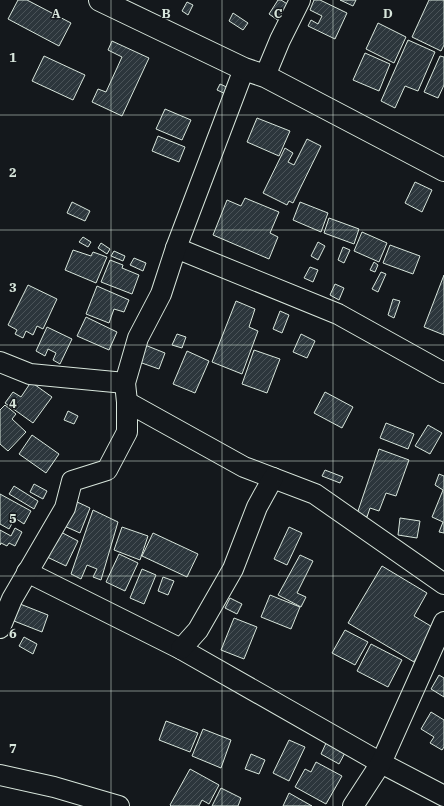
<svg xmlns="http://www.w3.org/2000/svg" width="444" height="806" font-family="'IBM Plex Serif',serif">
	<defs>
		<pattern id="building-hatch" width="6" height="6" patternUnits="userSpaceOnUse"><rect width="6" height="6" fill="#2c363c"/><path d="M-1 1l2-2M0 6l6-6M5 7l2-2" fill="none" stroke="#4a5358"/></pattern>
	</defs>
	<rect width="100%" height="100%" fill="#14181c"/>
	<g fill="url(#building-hatch)" stroke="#d8e6dc">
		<path d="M18,0H27L71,23L59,46L8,19Z"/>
		<path d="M278,0H281L289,5L279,21L269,14Z"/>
		<path d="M314,0H320L347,13L335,39L308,26L311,20L318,24L322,16L310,10Z"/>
		<path d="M340,0H356L353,6Z"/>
		<path d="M429,0H444V45L441,51L412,37Z"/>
		<path d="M187,2L193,5L188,15L182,11Z"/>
		<path d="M233,13L248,23L243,30L229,21Z"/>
		<path d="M378,23L406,37L394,63L366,49Z"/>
		<path d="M408,40L435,52L418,91L405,86L395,108L381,101Z"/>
		<path d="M112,41L149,58L122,116L92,102L98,89L106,92L122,57L108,50Z"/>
		<path d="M365,53L390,64L379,91L353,80Z"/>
		<path d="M44,56L85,75L73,100L32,81Z"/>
		<path d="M440,56L444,57V85L438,98L424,92Z"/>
		<path d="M220,84L231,89L228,95L217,90Z"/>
		<path d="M165,109L191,120L182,140L156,129Z"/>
		<path d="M257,118L290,131L279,156L247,142Z"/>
		<path d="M158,136L185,147L179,162L152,151Z"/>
		<path d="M307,139L321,146L293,203L289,201L287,205L263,193L285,148L293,153L288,162L294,165Z"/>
		<path d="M415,182L432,190L422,212L405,203Z"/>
		<path d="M245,198L279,212L270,233L278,237L269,259L213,235L227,200L241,206Z"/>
		<path d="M72,202L90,211L85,221L67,213Z"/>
		<path d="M300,202L328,213L321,232L293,220Z"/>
		<path d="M329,218L359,229L354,244L324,233Z"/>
		<path d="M362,232L387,243L379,262L354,251Z"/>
		<path d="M83,237L91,242L88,247L79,242Z"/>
		<path d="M318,242L325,246L318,260L311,256Z"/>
		<path d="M101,243L110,249L107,254L98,248Z"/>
		<path d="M390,245L420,256L413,274L383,263Z"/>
		<path d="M343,247L350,250L344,263L338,260Z"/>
		<path d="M73,250L91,256L93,252L107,257L96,283L65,270Z"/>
		<path d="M114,251L125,256L123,261L111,256Z"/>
		<path d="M134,258L146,263L143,271L130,265Z"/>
		<path d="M110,260L123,265L122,268L139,275L132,294L101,282Z"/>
		<path d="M374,262L378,265L375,272L370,270Z"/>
		<path d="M310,267L318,270L313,282L304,278Z"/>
		<path d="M381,272L386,274L378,292L372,289Z"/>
		<path d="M444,275V335L424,327Z"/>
		<path d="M335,284L344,288L339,300L330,295Z"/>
		<path d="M28,285L57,299L43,329L37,326L33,335L26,331L23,338L15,334L17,330L8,325Z"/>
		<path d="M97,286L129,300L124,312L114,309L109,323L86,314Z"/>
		<path d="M393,299L400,301L394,318L388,315Z"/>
		<path d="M236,301L255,309L249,327L258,331L242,374L212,362Z"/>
		<path d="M280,311L289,315L282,333L273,329Z"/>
		<path d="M86,317L117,332L109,350L77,336Z"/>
		<path d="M47,327L72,339L60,364L53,360L56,353L48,349L45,356L36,351Z"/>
		<path d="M177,334L186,337L182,348L172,345Z"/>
		<path d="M301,334L315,341L307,358L293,352Z"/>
		<path d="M145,345L165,353L159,369L139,362Z"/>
		<path d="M254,350L280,359L267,393L242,384Z"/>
		<path d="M187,351L209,361L195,393L173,384Z"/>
		<path d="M31,382L52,397L33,423L5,403L13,392L21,397Z"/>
		<path d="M325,392L353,407L342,428L314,413Z"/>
		<path d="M5,405L16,414L12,419L26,432L8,451L0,444V410Z"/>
		<path d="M68,411L78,416L74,424L64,420Z"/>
		<path d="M386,423L414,434L408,449L380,438Z"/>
		<path d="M428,425L442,433L430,454L415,446Z"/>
		<path d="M32,435L59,454L46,473L19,454Z"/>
		<path d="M379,449L409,460L396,496L386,493L379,511L370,508L367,517L357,514Z"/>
		<path d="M325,470L343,477L340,483L322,476Z"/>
		<path d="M439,474L444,476V533L439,532L443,522L432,517L443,490L435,485Z"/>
		<path d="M34,484L47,491L43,499L30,492Z"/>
		<path d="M14,486L38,501L34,509L9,494Z"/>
		<path d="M0,494L31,511L24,524L15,518L9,529L0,524Z"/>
		<path d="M73,500L90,508L80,533L62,525Z"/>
		<path d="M93,510L118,522L101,580L93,577L97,569L87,565L81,579L71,574Z"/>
		<path d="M400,518L420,521L417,538L398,535Z"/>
		<path d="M122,527L148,536L140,560L114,550Z"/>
		<path d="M289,527L302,533L287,565L274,559Z"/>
		<path d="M15,528L22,532L15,546L9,543L7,546L1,543L0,545V530L11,536Z"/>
		<path d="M57,530L78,541L66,566L45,556Z"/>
		<path d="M153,533L198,554L187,577L142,556Z"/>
		<path d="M119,554L138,563L125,591L106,582Z"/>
		<path d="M300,555L313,561L297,593L306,597L301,607L278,595Z"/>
		<path d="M382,566L427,593L414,616L434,628L414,662L348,623Z"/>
		<path d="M142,569L156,575L144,604L130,598Z"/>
		<path d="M163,577L174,581L168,595L158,591Z"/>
		<path d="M270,595L300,607L291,629L261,617Z"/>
		<path d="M230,598L242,604L237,614L225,608Z"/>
		<path d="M20,604L48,615L42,632L14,621Z"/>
		<path d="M234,618L257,627L244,659L221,650Z"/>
		<path d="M345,630L368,642L355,665L332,653Z"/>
		<path d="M24,637L37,644L33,654L19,646Z"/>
		<path d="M371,644L402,660L388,687L357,671Z"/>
		<path d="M439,675L444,678V697L431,689Z"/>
		<path d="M431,712L444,720V747L442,750L430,743L434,737L421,729Z"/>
		<path d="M166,721L198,733L190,752L159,740Z"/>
		<path d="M203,729L231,740L221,768L192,756Z"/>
		<path d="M289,740L305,747L289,781L273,773Z"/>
		<path d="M327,741L346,751L339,764L321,754Z"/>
		<path d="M251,754L265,760L259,774L245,769Z"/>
		<path d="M316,762L342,776L326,804L295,787L305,769L311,772Z"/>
		<path d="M190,769L219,785L209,804L202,800L199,806H171L170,805Z"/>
		<path d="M221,788L241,798L238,806H212Z"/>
		<path d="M289,793L312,806H283Z"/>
	</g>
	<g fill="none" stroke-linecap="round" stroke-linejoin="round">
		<defs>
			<g id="minor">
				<path d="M265,76L280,40L300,0"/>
				<path d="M176,248L338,314L444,373"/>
				<path d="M0,362L30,374L125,383"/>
				<path d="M127,402L244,467L315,494L444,584"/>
				<path d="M27,572L181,649L381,763L444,796"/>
				<path d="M0,628L12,599L65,508L72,481L107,470L127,432V402L125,383L138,338L161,294L176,248L244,69"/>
				<path d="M181,649L198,630L233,569L257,507L273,478"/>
				<path d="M0,775L54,787L119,806"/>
				<path d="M353,806L381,763L444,622"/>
			</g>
			<path id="tertiary" d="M100,0L244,69L265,76L444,170"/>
		</defs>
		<use href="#minor" stroke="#d8e6dc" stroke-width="22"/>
		<use href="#tertiary" stroke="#d8e6dc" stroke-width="24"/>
		<use href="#minor" stroke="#14181c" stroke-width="20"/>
		<use href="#tertiary" stroke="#14181c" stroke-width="22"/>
	</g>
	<path fill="none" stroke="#d8e6dc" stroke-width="1" stroke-opacity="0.55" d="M111,0V806M222,0V806M333,0V806M0,115H444M0,230H444M0,345H444M0,461H444M0,576H444M0,691H444"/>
	<g font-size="13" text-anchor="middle" font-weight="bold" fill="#d8e6dc" stroke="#14181c" stroke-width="3" stroke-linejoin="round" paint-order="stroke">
		<text x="56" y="18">A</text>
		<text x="166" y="18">B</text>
		<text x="278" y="18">C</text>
		<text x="388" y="18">D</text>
		<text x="13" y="62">1</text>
		<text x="13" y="177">2</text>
		<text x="13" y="292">3</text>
		<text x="13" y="408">4</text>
		<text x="13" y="523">5</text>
		<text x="13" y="638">6</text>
		<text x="13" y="753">7</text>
	</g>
</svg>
